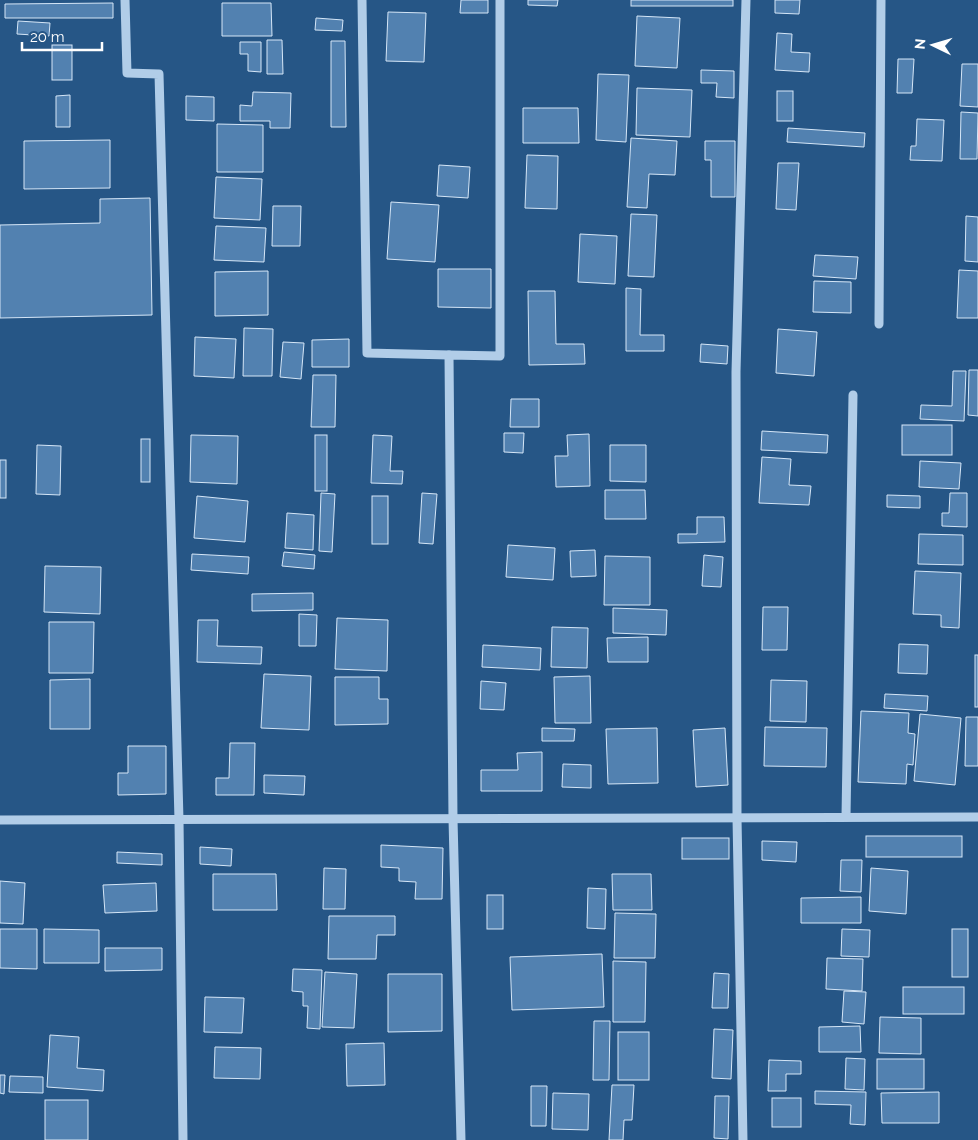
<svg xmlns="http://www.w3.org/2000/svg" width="978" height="1140" font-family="Raleway,sans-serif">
	<rect width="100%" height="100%" fill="#265686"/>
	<g fill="#5281b0" stroke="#d5e6f7">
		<path d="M461,0H488V13H460Z"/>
		<path d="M528,0H558L557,6L528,5Z"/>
		<rect x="631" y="0" width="102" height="6"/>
		<path d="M775,0H800L799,14L775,13Z"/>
		<path d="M113,3V18H5V4Z"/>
		<path d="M222,3H271L272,36H222Z"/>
		<path d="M388,12L426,13L424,62L386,61Z"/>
		<path d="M637,16L680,18L677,68L635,66Z"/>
		<path d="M316,18L343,20L342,31L315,30Z"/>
		<path d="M18,21L50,23L49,36L17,34Z"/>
		<path d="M777,33L792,34L791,52L810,53L809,72L775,70Z"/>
		<path d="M267,40H282L283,74H267Z"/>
		<path d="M331,41H345L346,127H331Z"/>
		<path d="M240,42H261V72L248,71V54H240Z"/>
		<rect x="52" y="45" width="20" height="35"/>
		<path d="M898,59H914L912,93H897Z"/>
		<path d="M962,64H978V107L960,106Z"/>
		<path d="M701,70L734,71V98L716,97L717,83H701Z"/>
		<path d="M598,74L629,75L626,142L596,140Z"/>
		<path d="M637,88L692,90L690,137L636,135Z"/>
		<rect x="777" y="91" width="16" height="30"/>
		<path d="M253,92L291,93L290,128H270V121H240V105L252,106Z"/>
		<path d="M70,95V127H56V96Z"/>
		<path d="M186,96L214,97V121L186,120Z"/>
		<path d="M523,108H578L579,143H523Z"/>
		<path d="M961,112L978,113L977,159H960Z"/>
		<path d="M917,119L944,120L942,161L910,160L911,146H916Z"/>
		<path d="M217,124L263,125V172H217Z"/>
		<path d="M788,128L865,133L864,147L787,142Z"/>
		<path d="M631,138L677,141L675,175L649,174L647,208L627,207Z"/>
		<path d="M110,140V188L24,189V141Z"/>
		<path d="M705,141H735V197H711V160H705Z"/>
		<path d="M527,155L558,156L557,209L525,208Z"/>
		<path d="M778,163H799L796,210L776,209Z"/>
		<path d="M439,165L470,167L468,198L437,196Z"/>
		<path d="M216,177L262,179L260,220L214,218Z"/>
		<path d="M150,198L152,315L0,318V225L100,223V199Z"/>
		<path d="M391,202L439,205L435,262L387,259Z"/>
		<path d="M273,206H301L300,246H272Z"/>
		<path d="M631,214L657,215L654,277L628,276Z"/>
		<path d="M966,216L978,217V262L965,261Z"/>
		<path d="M216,226L266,228L264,262L214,260Z"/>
		<path d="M580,234L617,236L615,284L578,282Z"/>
		<path d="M815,255L858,257L856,279L813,276Z"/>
		<path d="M438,269H491V308L438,307Z"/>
		<path d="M959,270L978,271V318H957Z"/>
		<path d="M268,271V315L215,316V272Z"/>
		<path d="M814,281L851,282V313L813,312Z"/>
		<path d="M626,288L641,289L640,335H664V351H626Z"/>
		<path d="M528,291H555L556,344H584L585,364L529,365Z"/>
		<path d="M244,328L273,329L272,376H243Z"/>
		<path d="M778,329L817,332L814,376L776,373Z"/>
		<path d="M195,337L236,339L234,378L194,376Z"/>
		<path d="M349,339V367H312V340Z"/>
		<path d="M283,342L304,343L301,379L280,377Z"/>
		<path d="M701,344L728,346L727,364L700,362Z"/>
		<path d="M969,370H978V416L968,415Z"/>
		<path d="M953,371H966L964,421L920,419L921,405L952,406Z"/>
		<path d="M313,375H336L335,427H311Z"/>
		<path d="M511,399H539V427H510Z"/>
		<rect x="902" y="425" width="50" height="30"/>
		<path d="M762,431L828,435L827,453L761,450Z"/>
		<path d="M504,433H524L523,453L504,452Z"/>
		<path d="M589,434L590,486L556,487L555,456H568L567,435Z"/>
		<path d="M191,435L238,436L237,484L190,482Z"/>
		<rect x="315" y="435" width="12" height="56"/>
		<path d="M373,435L392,436L390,471H403L402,484L371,483Z"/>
		<rect x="141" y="439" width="9" height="43"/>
		<path d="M37,445L61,446L60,495L36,494Z"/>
		<path d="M610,445H646V482L610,481Z"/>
		<path d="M762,457L791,459L789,485L811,486L809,505L759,503Z"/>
		<rect x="0" y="460" width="6" height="38"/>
		<path d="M920,461L961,463L959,489L919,487Z"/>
		<path d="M605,490H645L646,519H605Z"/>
		<path d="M321,493L335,494L332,552L319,551Z"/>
		<path d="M422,493L437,494L433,544L419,543Z"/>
		<path d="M950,493H967V527L942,526V513H949Z"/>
		<path d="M887,495L920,496V508L887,507Z"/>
		<path d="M197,496L248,501L245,542L194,538Z"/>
		<rect x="372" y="496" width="16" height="48"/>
		<path d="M287,513L314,515L313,550L285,548Z"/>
		<path d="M697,517H724L725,542L678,543V534H697Z"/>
		<path d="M919,534L963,535V565L918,564Z"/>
		<path d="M508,545L555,548L553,580L506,577Z"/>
		<path d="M595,550L596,576L571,577L570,551Z"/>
		<path d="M284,552L315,555L314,569L282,566Z"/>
		<path d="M192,554L249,557L248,574L191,570Z"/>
		<path d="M704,555L723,557L721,587L702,586Z"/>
		<path d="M605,556L650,557V605H604Z"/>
		<path d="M45,566L101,567L100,614L44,612Z"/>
		<path d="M915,571L961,573L959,628L941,627V615L913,614Z"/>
		<path d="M313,593V610L252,611V594Z"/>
		<path d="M763,607H788L787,650H762Z"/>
		<path d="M613,608L667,610L666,635L613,633Z"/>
		<path d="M299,614L317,615L316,646H299Z"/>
		<path d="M337,618L388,620L387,671L335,669Z"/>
		<path d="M198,620H218L217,646L262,647L261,664L197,662Z"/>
		<path d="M49,622H94L93,673H49Z"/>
		<path d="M552,627L588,628L587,668L551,667Z"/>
		<path d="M648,637V662H608L607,638Z"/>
		<path d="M899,644L928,645L927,674L898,673Z"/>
		<path d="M483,645L541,648L540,670L482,667Z"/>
		<rect x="975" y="655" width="3" height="52"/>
		<path d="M264,674L311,676L309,730L261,728Z"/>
		<path d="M590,676L591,723H555L554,677Z"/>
		<path d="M335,677H379V699H388V724L335,725Z"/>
		<path d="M90,679V729H50V680Z"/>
		<path d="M771,680L807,681L806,722L770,721Z"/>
		<path d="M481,681L506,683L504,710L480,709Z"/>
		<path d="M885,694L928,696L927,711L884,708Z"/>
		<path d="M861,711L909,713L908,733L915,734L913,765L907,764L906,784L858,782Z"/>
		<path d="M920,714L961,718L955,785L914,781Z"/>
		<path d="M966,717H978V766H965Z"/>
		<path d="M765,727L827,728L826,767L764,766Z"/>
		<path d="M542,728L575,729L574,741H542Z"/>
		<path d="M657,728L658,783L608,784L606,729Z"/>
		<path d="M725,728L728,785L696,787L693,730Z"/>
		<path d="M230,743H255L254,795H216V778H229Z"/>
		<path d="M128,746H166V794L118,795V773H128Z"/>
		<path d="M542,752V791H481V770H518L517,753Z"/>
		<path d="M563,764L591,765V788L562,787Z"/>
		<path d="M264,775L305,776L304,795L264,793Z"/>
		<rect x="866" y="836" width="96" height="21"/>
		<rect x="682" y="838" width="47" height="21"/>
		<path d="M762,841L797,842L796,862L762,860Z"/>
		<path d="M381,845L443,848L442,899H415L416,882L399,881V868L381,867Z"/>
		<path d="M200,847L232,849L231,866L200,864Z"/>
		<path d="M117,852L162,854V865L117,863Z"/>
		<path d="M841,860H862L861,892L840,891Z"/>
		<path d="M324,868L346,869L345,909H323Z"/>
		<path d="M871,868L908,871L906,914L869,911Z"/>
		<path d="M213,874H276L277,910H213Z"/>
		<path d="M612,874H651L652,910H613Z"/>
		<path d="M0,881L25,883L23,924L0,923Z"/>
		<path d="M156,883L157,911L105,913L103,885Z"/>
		<path d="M588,888L606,889L605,929L587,928Z"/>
		<rect x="487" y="895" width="16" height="34"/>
		<path d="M861,897V923H801V898Z"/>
		<path d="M615,913L656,914L655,958H614Z"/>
		<path d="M329,916H395V935H377L376,959H328Z"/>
		<path d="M0,929H37V969L0,968Z"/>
		<path d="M44,929L99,930V963H44Z"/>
		<path d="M842,929L870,930L869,957L841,956Z"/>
		<rect x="952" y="929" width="16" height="48"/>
		<path d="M105,948H162V970L105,971Z"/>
		<path d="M602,954L604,1007L512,1010L510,957Z"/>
		<path d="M827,958L863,959L862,991L826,989Z"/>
		<path d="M613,961L646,962L645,1022H613Z"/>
		<path d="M293,969L322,970L320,1029L307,1028L308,1006H303V992L292,991Z"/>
		<path d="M325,972L357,974L354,1028L322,1027Z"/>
		<path d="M714,973L729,974L728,1008H712Z"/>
		<path d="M388,974H442V1031L388,1032Z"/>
		<rect x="903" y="987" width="61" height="27"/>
		<path d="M844,991L866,992L864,1024L842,1022Z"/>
		<path d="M205,997L244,998L242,1033L204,1032Z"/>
		<path d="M880,1017L921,1018V1054L879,1053Z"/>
		<path d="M594,1021H610L609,1080H593Z"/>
		<path d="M860,1026L861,1052H819V1027Z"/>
		<path d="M714,1029L733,1030L731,1079L712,1078Z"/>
		<rect x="618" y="1032" width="31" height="48"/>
		<path d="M50,1035L79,1037L77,1068L104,1070L103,1091L47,1087Z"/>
		<path d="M384,1043L385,1085L347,1086L346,1044Z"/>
		<path d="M215,1047L261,1048L260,1079L214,1078Z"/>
		<path d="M846,1058L865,1059L864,1090L845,1089Z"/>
		<rect x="877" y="1059" width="47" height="30"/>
		<path d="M769,1060L801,1061V1074H786V1091H768Z"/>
		<path d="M0,1075H5L4,1094L0,1093Z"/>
		<path d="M10,1076L43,1077V1093L9,1092Z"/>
		<path d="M612,1085H634L632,1120H624L623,1140H609Z"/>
		<path d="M531,1086H547L546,1126H531Z"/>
		<path d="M815,1091L866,1092L865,1125L850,1124L851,1105L815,1104Z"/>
		<path d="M939,1092V1123H882L881,1093Z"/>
		<path d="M553,1093L589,1094L588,1130L552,1129Z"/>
		<path d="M715,1096H729L728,1139L714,1138Z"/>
		<rect x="772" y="1098" width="29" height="29"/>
		<rect x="45" y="1100" width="43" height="40"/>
	</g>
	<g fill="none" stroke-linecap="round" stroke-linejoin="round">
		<g stroke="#b1cde8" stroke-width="9">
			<path d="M125,0L127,73L159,74L179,820L183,1140"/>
			<path d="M362,0L367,353L449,355"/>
			<path d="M879,324L881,0"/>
			<path d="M846,817L853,395"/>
			<path d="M0,820L978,817"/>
			<path d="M461,1140L453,819L449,355L500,356V0"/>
			<path d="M743,1140L737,818L736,372L746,0"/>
		</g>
	</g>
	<g transform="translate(933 45) rotate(275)" stroke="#265686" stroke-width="4" paint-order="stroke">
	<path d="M0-4L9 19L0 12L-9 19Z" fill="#ffffff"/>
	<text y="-8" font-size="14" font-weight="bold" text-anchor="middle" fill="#ffffff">N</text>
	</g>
	<path d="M22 42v8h80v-8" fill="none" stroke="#ffffff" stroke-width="2.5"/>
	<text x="30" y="42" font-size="15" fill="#ffffff" stroke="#265686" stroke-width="4" paint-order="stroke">20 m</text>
</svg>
